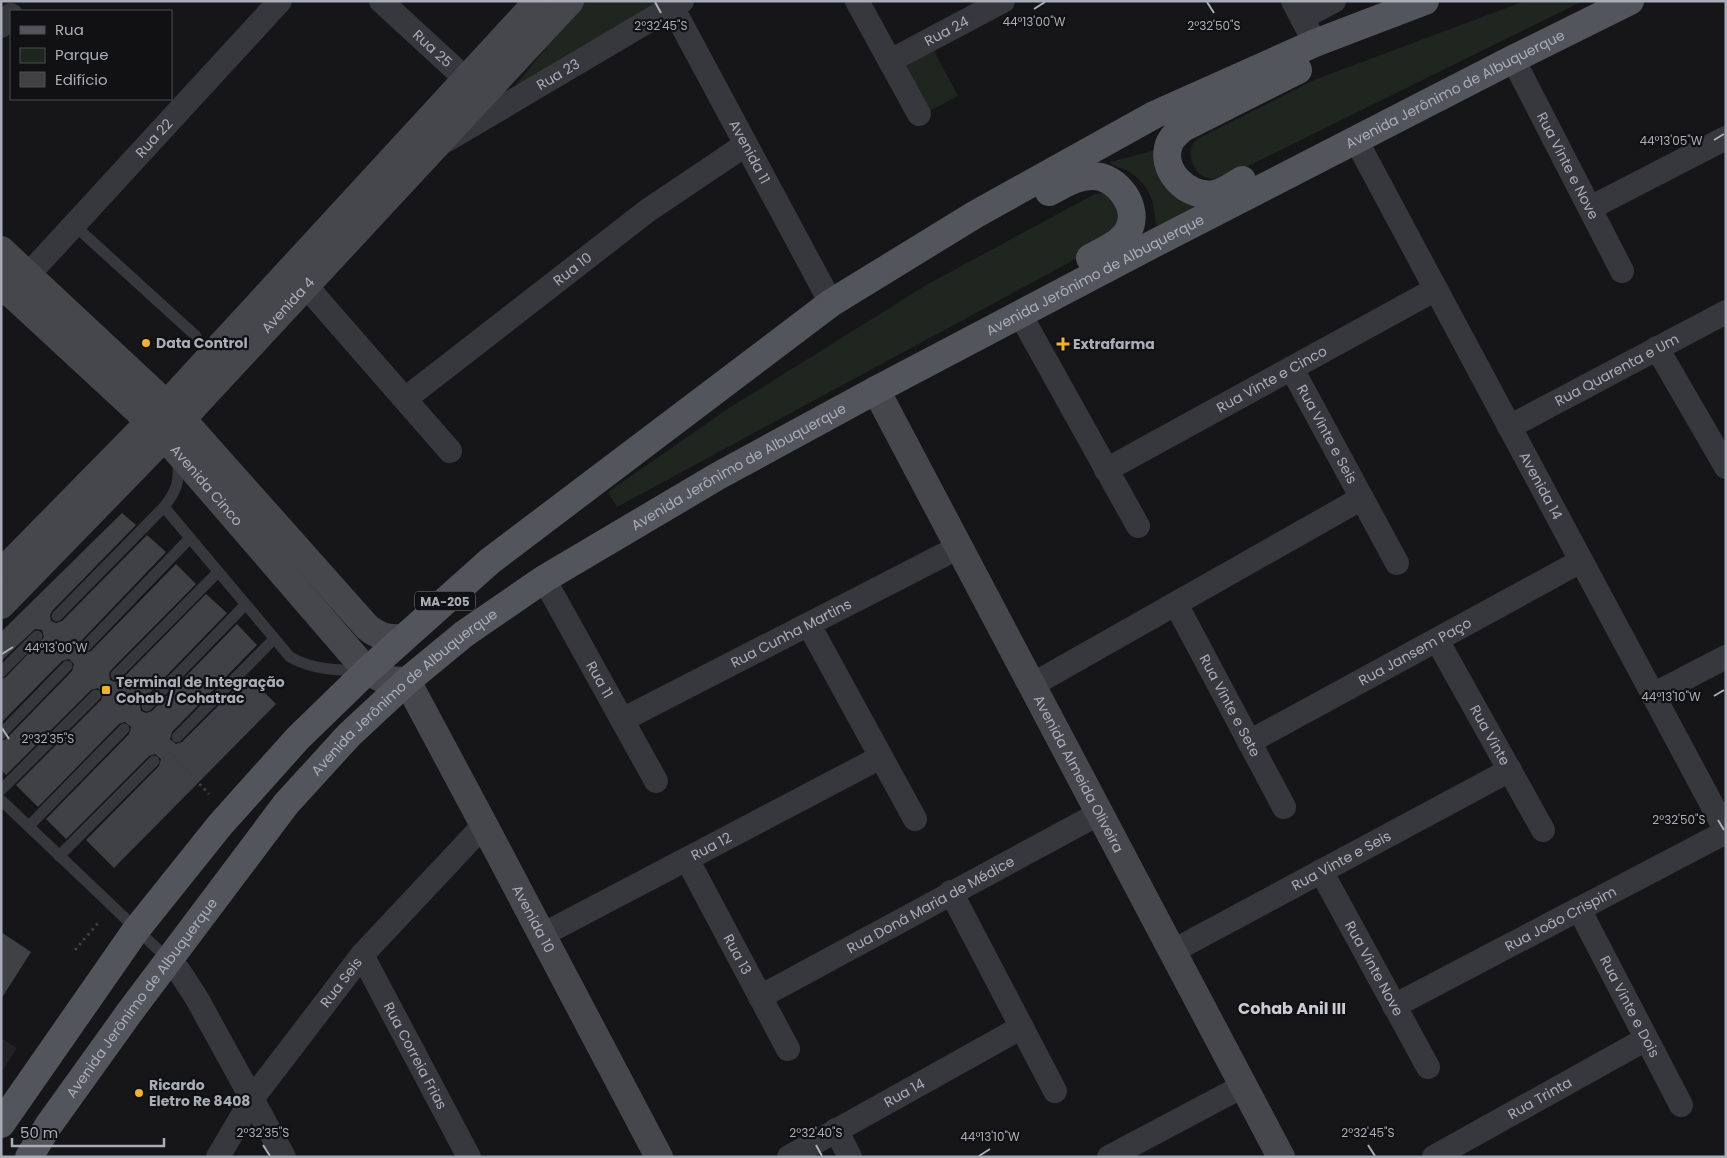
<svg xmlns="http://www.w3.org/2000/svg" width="1727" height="1158" font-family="Poppins,sans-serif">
	<rect width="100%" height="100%" fill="#161618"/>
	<path fill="#222225" d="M1,1038L17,1048L1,1073Z"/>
	<g fill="#1e261f">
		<path d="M585,1H662L486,121Z"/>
		<path d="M1525,1H1583L1224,178C1218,178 1213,180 1207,178C1192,173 1184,150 1197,139L1314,80Z"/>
		<path d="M934,51L958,96L926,113L903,67Z"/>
		<path d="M1156,150L1185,201L1197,208V210L1156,226C1154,201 1151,186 1128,171C1122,168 1115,167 1110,163V162Z"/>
		<path d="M1104,193L1118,201L1120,235L617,507L608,492L729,408L928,284L1095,194Z"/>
	</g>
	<g fill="#404145">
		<path d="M122,513L136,525L52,611L50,615L51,621L56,623L62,621L147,535L166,552L81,641L79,645L80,651L85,653L91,651L176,564L196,584L111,670L109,674L110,680L115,682L121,680L206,594L227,613L142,701L140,705L141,711L146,713L152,711L237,624L257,645L172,732L170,739L176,744L182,742L248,676L276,704L114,868L86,840L159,766L161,759L155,754L149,756L66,839L46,819L129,734L131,727L125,722L119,724L38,807L16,785L101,700L103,694L98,688L91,690L6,775L1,770V741L6,739L72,671L74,664L69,659L62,661L1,723V679L6,677L44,637L42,630L35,629L1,661V632Z"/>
		<path d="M1,932L31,952L1,999Z"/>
	</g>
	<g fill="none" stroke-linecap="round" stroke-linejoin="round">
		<g stroke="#3d3f44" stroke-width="3" stroke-dasharray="2.5 4" stroke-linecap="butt">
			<path d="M168,751L209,794"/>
			<path d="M75,950L99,922"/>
		</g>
		<g stroke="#37383d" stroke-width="11">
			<path d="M74,225L196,336"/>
			<path d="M164,507L290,657C313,670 337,670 363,671"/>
			<path d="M57,616L164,507C178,489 179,482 178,459"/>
			<path d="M86,646L190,538"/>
			<path d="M1,672L37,636"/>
			<path d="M116,675L218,572"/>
			<path d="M147,706L245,605"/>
			<path d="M1,734L67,666"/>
			<path d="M177,737L274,639"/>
			<path d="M1,790L96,695"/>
			<path d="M1,800L169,960"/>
			<path d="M29,826L124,729"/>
			<path d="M59,856L154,761"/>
		</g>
		<g stroke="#37383d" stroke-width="24">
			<path id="s1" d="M381,1L480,92"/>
			<path id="s2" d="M669,1L831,303"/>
			<path d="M857,1L919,114"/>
			<path d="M1293,1L1315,43"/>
			<path d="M1302,18L1334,1"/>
			<path d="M1,26L11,15"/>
			<path id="s3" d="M1513,59L1622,271"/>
			<path id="s4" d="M890,61L1003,1"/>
			<path id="s5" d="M447,140L682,1"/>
			<path id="s6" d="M1356,140L1726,831"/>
			<path d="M1590,208L1726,138"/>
			<path id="s7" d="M28,275L280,1"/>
			<path d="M306,286L450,451"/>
			<path d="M1020,314L1138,526"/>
			<path d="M1657,348L1726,467"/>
			<path id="s8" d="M1292,369L1397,563"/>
			<path id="s9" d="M405,399L647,211L745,145"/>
			<path id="s10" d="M1509,427L1726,312"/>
			<path id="s11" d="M1106,470L1436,289"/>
			<path id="s12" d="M544,579L656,781"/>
			<path id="s13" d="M1176,604L1284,807"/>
			<path d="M809,625L915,819"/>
			<path id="s14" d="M1437,640L1543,830"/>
			<path d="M1032,685L1362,498"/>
			<path d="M1653,695L1726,657"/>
			<path id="s15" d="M622,720L959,547"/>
			<path id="s16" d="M1249,742L1581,561"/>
			<path id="s17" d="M687,859L788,1049"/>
			<path id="s18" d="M1321,871L1428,1067"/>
			<path d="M951,892L1055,1091"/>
			<path id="s19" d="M1579,909L1681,1105"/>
			<path id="s20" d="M542,935L881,757"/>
			<path id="s21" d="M1173,951L1510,770"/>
			<path id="s22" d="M362,955L469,1157"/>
			<path d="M169,960L179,971L196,997L284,1157"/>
			<path id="s23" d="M760,997L1100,813"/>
			<path id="s24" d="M1394,1006L1726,832"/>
			<path d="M836,1130L850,1157"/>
			<path id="s25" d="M218,1157L252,1099L362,955L484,825"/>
			<path id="s26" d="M789,1157L1022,1027"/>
			<path d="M1109,1157L1243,1086"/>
			<path id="s27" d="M1434,1157L1646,1039"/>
		</g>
		<g stroke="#45474d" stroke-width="28">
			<path d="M1,250L182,419L367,627C379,637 389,639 403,638"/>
			<path id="s28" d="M1,284L149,421L165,437L367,671L385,680L407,681L484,825L659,1157"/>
			<path id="s29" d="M876,390L1281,1157"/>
			<path d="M1,573L167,404L538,1"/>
			<path id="s30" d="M1,605L182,419L570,1"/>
		</g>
		<g stroke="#53555c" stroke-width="28">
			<path d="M1242,180C1234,185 1224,192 1215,194C1187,199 1158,169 1170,142C1173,136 1178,132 1183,128L1298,70"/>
			<path d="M1049,192C1063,185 1076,176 1092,176C1117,175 1141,208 1128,231C1120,244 1103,251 1090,258"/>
			<path d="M1,1124L136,930L220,825L298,738L367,671L490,561L831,303L976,214L1154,115L1315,43L1425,1"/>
			<path id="s31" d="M29,1157L48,1126L129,1013L286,804L349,735L407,681L464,634L544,579L718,476L876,390L1159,241L1513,59L1630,1"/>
		</g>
	</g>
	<path fill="none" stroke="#a8adb8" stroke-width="2" d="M655,2L661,13M1207,2L1214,13M1034,9L1045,2M1714,140L1724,134M2,654L13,647M1714,696L1724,690M2,728L9,739M1718,820L1724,830M263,1145L270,1156M816,1145L822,1156M1368,1145L1375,1156M979,1156L990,1149"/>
	<g fill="#f2b134" stroke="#111113" stroke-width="2">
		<circle cx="146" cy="343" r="5"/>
		<path d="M1060.5 336.5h5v5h5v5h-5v5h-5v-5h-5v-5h5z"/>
		<rect x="101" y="685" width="10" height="10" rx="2.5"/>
		<circle cx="139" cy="1093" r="5"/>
	</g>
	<g text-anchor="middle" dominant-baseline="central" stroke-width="4.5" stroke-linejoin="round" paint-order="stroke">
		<rect fill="#111113" stroke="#7b7e86" stroke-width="1" x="415" y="591.5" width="60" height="19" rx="4"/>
		<g font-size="12" font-weight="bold" fill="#a8adb8">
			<text x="445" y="601">MA-205</text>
		</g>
		<g font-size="14" fill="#a8adb8" stroke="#111113">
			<text stroke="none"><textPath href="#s4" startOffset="64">Rua 24</textPath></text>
			<text stroke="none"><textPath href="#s1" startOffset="70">Rua 25</textPath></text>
			<text stroke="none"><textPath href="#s5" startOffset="129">Rua 23</textPath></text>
			<text stroke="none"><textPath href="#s31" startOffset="1815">Avenida Jerônimo de Albuquerque</textPath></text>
			<text stroke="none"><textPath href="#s7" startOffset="186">Rua 22</textPath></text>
			<text stroke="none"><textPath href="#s2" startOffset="171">Avenida 11</textPath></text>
			<text stroke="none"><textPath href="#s3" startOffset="120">Rua Vinte e Nove</textPath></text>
			<text stroke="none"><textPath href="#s9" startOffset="212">Rua 10</textPath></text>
			<text stroke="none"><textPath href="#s31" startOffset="1410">Avenida Jerônimo de Albuquerque</textPath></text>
			<text stroke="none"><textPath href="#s30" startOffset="415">Avenida 4</textPath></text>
			<text stroke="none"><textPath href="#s10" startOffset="122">Rua Quarenta e Um</textPath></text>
			<text stroke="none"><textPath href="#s11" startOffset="189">Rua Vinte e Cinco</textPath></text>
			<text stroke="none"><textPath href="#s8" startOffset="74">Rua Vinte e Seis</textPath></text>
			<text stroke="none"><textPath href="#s31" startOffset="1005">Avenida Jerônimo de Albuquerque</textPath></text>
			<text stroke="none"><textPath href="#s28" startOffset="288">Avenida Cinco</textPath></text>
			<text stroke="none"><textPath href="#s6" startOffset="392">Avenida 14</textPath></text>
			<text stroke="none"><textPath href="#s15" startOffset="190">Rua Cunha Martins</textPath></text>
			<text stroke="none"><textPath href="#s16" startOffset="189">Rua Jansem Paço</textPath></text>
			<text stroke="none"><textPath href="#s12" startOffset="115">Rua 11</textPath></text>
			<text stroke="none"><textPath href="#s31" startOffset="600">Avenida Jerônimo de Albuquerque</textPath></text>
			<text stroke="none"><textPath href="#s13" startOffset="115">Rua Vinte e Sete</textPath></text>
			<text stroke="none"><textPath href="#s14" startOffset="109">Rua Vinte</textPath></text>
			<text stroke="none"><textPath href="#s29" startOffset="434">Avenida Almeida Oliveira</textPath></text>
			<text stroke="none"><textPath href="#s20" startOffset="191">Rua 12</textPath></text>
			<text stroke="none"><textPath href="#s21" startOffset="191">Rua Vinte e Seis</textPath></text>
			<text stroke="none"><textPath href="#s23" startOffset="194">Rua Doná Maria de Médice</textPath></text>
			<text stroke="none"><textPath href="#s28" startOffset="845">Avenida 10</textPath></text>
			<text stroke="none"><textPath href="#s24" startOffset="188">Rua João Crispim</textPath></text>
			<text stroke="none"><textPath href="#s17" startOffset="108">Rua 13</textPath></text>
			<text stroke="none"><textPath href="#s18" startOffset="111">Rua Vinte Nove</textPath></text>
			<text stroke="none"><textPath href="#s25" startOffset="214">Rua Seis</textPath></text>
			<text stroke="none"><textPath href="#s31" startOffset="195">Avenida Jerônimo de Albuquerque</textPath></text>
			<text stroke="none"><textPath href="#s19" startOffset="110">Rua Vinte e Dois</textPath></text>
			<text stroke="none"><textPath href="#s22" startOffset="114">Rua Correia Frias</textPath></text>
			<text stroke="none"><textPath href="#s26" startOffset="132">Rua 14</textPath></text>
			<text stroke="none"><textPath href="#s27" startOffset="121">Rua Trinta</textPath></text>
		</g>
		<g font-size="14" font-weight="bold" fill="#a8adb8" stroke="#111113" text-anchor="start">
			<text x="156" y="343">Data Control</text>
			<text x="1073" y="344">Extrafarma</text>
			<text x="116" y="682">Terminal de Integração<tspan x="116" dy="16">Cohab / Cohatrac</tspan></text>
			<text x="149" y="1085">Ricardo<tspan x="149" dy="16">Eletro Re 8408</tspan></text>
		</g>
		<g font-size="16" font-weight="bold" fill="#c9ccd4" stroke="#111113">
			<text x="1292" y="1008">Cohab Anil III</text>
		</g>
	</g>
	<g font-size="12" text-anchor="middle" fill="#a8adb8" stroke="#111113" stroke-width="4.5" stroke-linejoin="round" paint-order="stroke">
		<text x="1034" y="26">44°13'00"W</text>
		<text x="661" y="30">2°32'45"S</text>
		<text x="1214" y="30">2°32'50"S</text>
		<text x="1671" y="145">44°13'05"W</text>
		<text x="56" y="652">44°13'00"W</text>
		<text x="1671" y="701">44°13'10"W</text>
		<text x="48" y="743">2°32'35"S</text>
		<text x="1679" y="824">2°32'50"S</text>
		<text x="263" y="1137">2°32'35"S</text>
		<text x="816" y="1137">2°32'40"S</text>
		<text x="1368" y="1137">2°32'45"S</text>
		<text x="990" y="1141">44°13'10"W</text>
	</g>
	<rect width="1727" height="1158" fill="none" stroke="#a8adb8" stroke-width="5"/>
	<rect x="10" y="10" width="162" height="90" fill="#111113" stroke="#4d4f55"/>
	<rect x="20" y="26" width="25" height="8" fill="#53555c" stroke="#4d4f55"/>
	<text x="55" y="35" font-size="15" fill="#a8adb8">Rua</text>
	<rect x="20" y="48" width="25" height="15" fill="#1e261f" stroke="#4d4f55"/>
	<text x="55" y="60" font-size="15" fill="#a8adb8">Parque</text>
	<rect x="20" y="72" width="25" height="15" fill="#404145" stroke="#4d4f55"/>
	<text x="55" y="85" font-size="15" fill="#a8adb8">Edifício</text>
	<path d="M12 1138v8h152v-8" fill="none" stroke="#a8adb8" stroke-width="2.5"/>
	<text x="20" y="1138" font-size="15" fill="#a8adb8" stroke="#111113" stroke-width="4" paint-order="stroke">50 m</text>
</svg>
